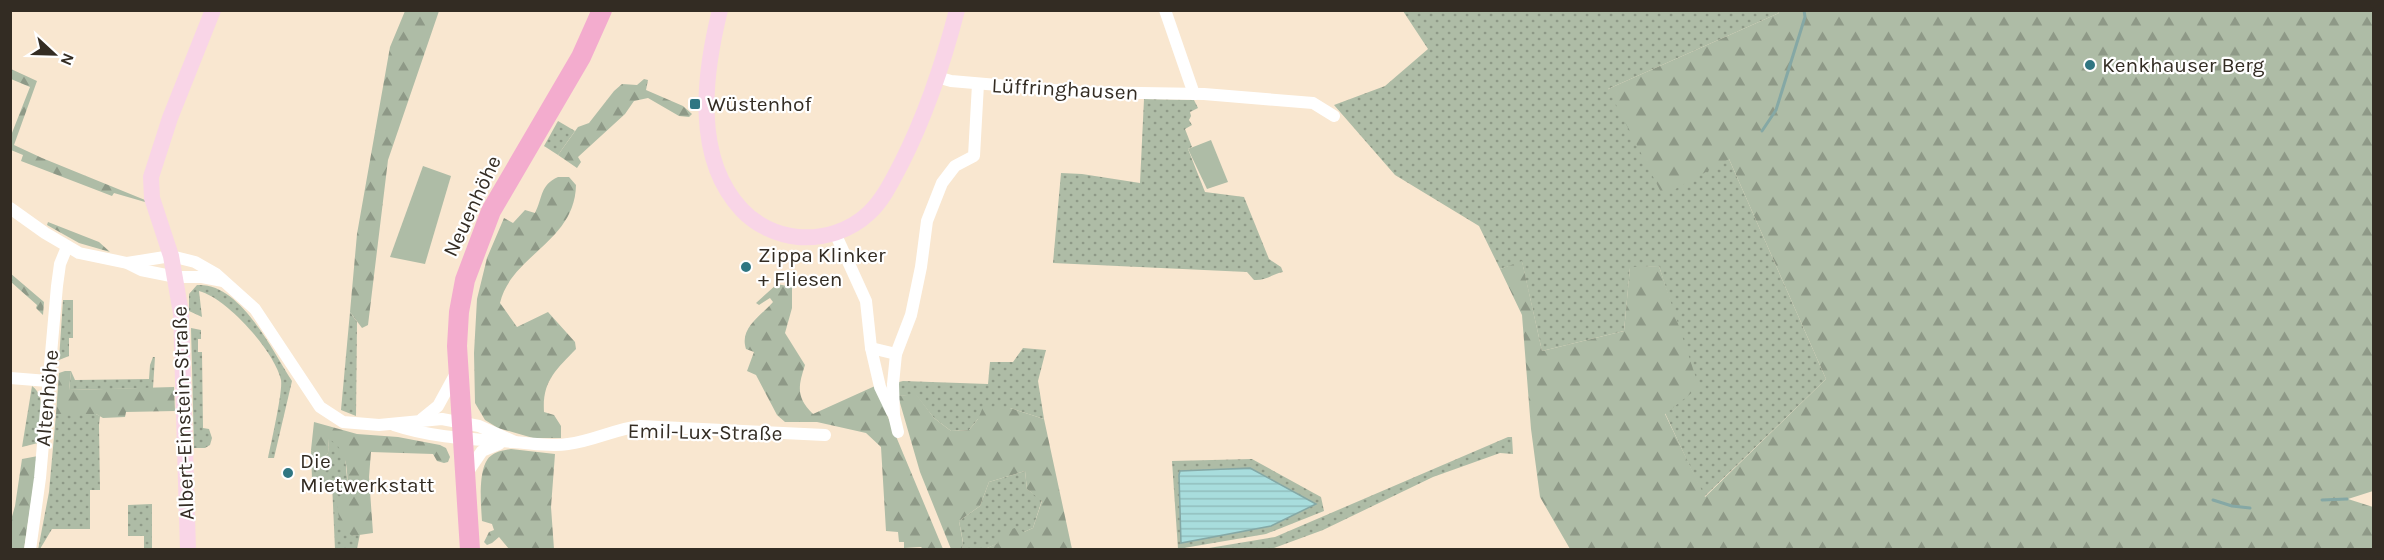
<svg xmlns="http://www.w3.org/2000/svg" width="2384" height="560" font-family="Karla,sans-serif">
	<defs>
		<pattern id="grass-dots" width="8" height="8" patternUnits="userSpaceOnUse" patternTransform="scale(1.5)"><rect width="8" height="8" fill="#aebca6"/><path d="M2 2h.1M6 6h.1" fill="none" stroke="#8e9987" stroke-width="1.8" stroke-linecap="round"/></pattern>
		<pattern id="forest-firs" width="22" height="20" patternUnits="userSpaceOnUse" patternTransform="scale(1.5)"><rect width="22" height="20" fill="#aebca6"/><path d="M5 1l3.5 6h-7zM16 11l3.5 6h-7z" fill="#8e9987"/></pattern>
		<pattern id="water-rules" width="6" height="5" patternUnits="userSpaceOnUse" patternTransform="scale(1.5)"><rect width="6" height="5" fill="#a8dddd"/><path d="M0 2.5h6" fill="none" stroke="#91bebd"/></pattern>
	</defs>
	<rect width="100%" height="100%" fill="#f9e7d0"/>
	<g fill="url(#grass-dots)">
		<path d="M1403,11H1778L1779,13L1608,89L1729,159L1826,379L1704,497L1665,413L1677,324L1659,266L1630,268L1624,331L1542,351L1522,262L1500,269L1479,226L1395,175L1334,105L1385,86L1428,49Z"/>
		<path d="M1144,99L1194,100L1198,108L1190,112L1191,116L1189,120L1192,125L1185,129L1192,147L1188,149L1205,192L1244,197L1269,259L1281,267L1283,272C1272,274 1265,281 1254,280L1247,272L1053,263L1061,173L1082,174L1140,183Z"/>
		<path d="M558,121L575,131L558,155L544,146Z"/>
		<path d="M197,285C240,282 272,350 292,381L274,458H268C271,443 283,391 281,380C275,352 227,298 199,291L202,317L189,311V294Z"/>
		<path d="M63,300H73V338H69V356L59,360Z"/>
		<path d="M350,312L357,322L356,416L341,410Z"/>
		<path d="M191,328L201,330V339H198V352H202L203,428L209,429L212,438L210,445L205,448H194Z"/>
		<path d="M1023,348L1046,350L1038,381L1044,419L1010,408L978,419L969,430L951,431L934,418L916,395L898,396L899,382L903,381L988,384L990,362H1013Z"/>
		<path d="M153,357H155L153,388L69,390L71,371L75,380L149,379L150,365Z"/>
		<path d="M32,386C48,397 39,426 38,443L22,447Z"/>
		<path d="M56,414H96L100,416L99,425L100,490H90V529H52L40,549L38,550L49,492Z"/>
		<path d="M1508,437H1512L1513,454L1500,453L1433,477L1323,530L1274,548L1203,549L1275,537Z"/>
		<path d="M329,438L339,445L345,455L352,536L360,534L357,549H335L332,483H322L321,479H312L311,450L323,459L328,453Z"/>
		<path d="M1252,459L1321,497L1324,511L1266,534L1178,549L1172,461Z"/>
		<path d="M1025,471L1027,489L1042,500L1033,528L985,549H962L963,542L959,521L980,506L989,482Z"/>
		<path d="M152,504V549H144V536H128V505Z"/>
	</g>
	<g fill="url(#forest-firs)">
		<path d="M405,11H439L388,160L368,325L362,328L350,312L357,234L390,47Z"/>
		<path d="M1778,11H2373V491L2348,499L2373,507V549H1570L1540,497L1531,429L1522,315L1500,269L1522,261L1542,351L1624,331L1630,267L1659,266L1699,387L1665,414L1705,497L1826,379L1729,159L1663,196L1608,89L1779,13Z"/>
		<path d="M11,69L37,81L14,145L42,158L145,200V202L114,193L112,196L21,161L23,155L11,150L10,138L30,87L11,79Z"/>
		<path d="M644,79L648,80L646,90L683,106L692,114L689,117L679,116L648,98L634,101L625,114L578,157L581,162L577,168L558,155L578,127L589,123L614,91L622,84L637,85Z"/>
		<path d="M558,177H569L576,185C575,242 511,255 500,303L517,327L548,312L575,342L576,349C556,370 542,381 544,412L554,415L561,426V438H533L498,428L485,420L475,403L474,353L477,299L487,258L504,218L513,223L525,210L535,213C543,197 540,185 558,177Z"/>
		<path d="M48,222L99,242L110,252L79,243L47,225Z"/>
		<path d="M10,273L44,302L43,315L36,308L37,305L11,282Z"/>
		<path d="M777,284L792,287V308L785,333L805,365C798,387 796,397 813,414L875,386L943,549H923L921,547L904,548V542H899L898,532L886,531L881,447L866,433L817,422H785L777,415L756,375L747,371L754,352L746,349C739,328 761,316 773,302L770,298L759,305L756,303Z"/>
		<path d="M65,371H71L69,390L174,387L175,411L126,412L125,417L103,418L96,414H56L59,373Z"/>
		<path d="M916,394L934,418L951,431L969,430L978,419L983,407L1010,408L1044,419L1072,549H985L998,543L1004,531L1015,528L1024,532L1033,528L1042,501L1027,489L1025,471L989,482L980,506L959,521L963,543L962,549H951L920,472L898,396Z"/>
		<path d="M314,422L357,434L398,437L440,445L446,448L450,457L448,462L444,463L437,461L433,454L371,452L369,477L373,533L352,536L340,526L337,504L348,493C347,471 349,451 329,439L328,453L323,459L311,450Z"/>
		<path d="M511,449L555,454L551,507L554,549H509L499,537L492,543L487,545L484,542L489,532L494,530L492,524L482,521C481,505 477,464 492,455C497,451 505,450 511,449Z"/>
		<path d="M38,456L24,549L11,550V520L15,506L22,459Z"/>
	</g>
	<g fill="#aebca6">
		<path d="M1211,140L1228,182L1207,189L1188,149Z"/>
		<path d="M423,166L451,176L425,264L390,257Z"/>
	</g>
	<path fill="url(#water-rules)" stroke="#85a8a5" stroke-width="1.5" d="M1250,468L1316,504L1271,526L1181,543L1179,475L1180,471Z"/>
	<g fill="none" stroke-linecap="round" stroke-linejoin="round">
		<g stroke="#85a8a5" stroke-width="3">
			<path d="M1762,131L1776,110L1805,17L1804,10"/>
			<path d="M2213,500L2232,506L2250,508"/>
			<path d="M2322,500L2347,499"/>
		</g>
		<g stroke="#fff" stroke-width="12">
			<path d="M1165,10L1194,94"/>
			<path d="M937,77L951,81L1077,92L1204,94L1313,103L1334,116"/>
			<path d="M10,208L45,233L79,253L127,263L141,270L176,277H202L223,281"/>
			<path d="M835,233L866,301L871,348L880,387L892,412"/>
			<path d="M127,263L171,256L195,262L216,274L255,309L320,407L343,422L379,425L442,419L479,426L515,442"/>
			<path d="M871,348L896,354"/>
			<path d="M10,378L48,381"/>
			<path d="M422,419L438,406L456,373"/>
			<path d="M394,425C433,438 472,439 513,442C532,443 549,447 568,444C593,441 615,429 640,426L825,435"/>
			<path d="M898,432L894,415L893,384L896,354L911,315L921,267L927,221L942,183L955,166L974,156L978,84"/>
			<path d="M467,473L482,451L499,444"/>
			<path d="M30,550L40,478L57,286L60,264L67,247"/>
		</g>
		<g stroke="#f9d5e7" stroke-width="16">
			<path d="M720,10C704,74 693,158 742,210C756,225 777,235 798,237C824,239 850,231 869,213C883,200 892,181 901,164C926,115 943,64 957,10"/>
			<path d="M188,550L181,313L171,256L152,198L151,177L170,118L213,10"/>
		</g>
		<path stroke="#f3acce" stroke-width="20" d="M470,550L457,346L459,312L465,280L491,211L581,57L602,10"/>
	</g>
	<g fill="#2f7682" stroke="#fff" stroke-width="2">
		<circle cx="2090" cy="65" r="6"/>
		<rect x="689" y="98" width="12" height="12" rx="3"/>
		<circle cx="746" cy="267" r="6"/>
		<circle cx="288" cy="473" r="6"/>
	</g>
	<g text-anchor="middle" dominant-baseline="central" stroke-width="4.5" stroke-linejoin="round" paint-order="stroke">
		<g font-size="21" fill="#332c23" stroke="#fff" text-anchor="start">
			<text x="2102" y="65">Kenkhauser Berg</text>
			<text x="707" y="104">Wüstenhof</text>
			<text x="758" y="255">Zippa Klinker<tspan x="758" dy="24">+ Fliesen</tspan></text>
			<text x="300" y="461">Die<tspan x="300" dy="24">Mietwerkstatt</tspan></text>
		</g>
		<g font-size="21" fill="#332c23" stroke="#fff">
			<text transform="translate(1065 89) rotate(3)">Lüffringhausen</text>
			<text transform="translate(472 206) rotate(-65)">Neuenhöhe</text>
			<text transform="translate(47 398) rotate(-85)">Altenhöhe</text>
			<text transform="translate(183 413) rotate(-92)">Albert-Einstein-Straße</text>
			<text transform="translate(705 432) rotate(1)">Emil-Lux-Straße</text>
		</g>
	</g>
	<rect width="2384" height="560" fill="none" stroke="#332c23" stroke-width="24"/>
	<g transform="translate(54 54) rotate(112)" stroke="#ffffff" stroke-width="4.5" paint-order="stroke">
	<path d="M0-4.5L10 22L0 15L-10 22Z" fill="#332c23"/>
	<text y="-9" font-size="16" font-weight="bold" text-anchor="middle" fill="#332c23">N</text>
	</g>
</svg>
